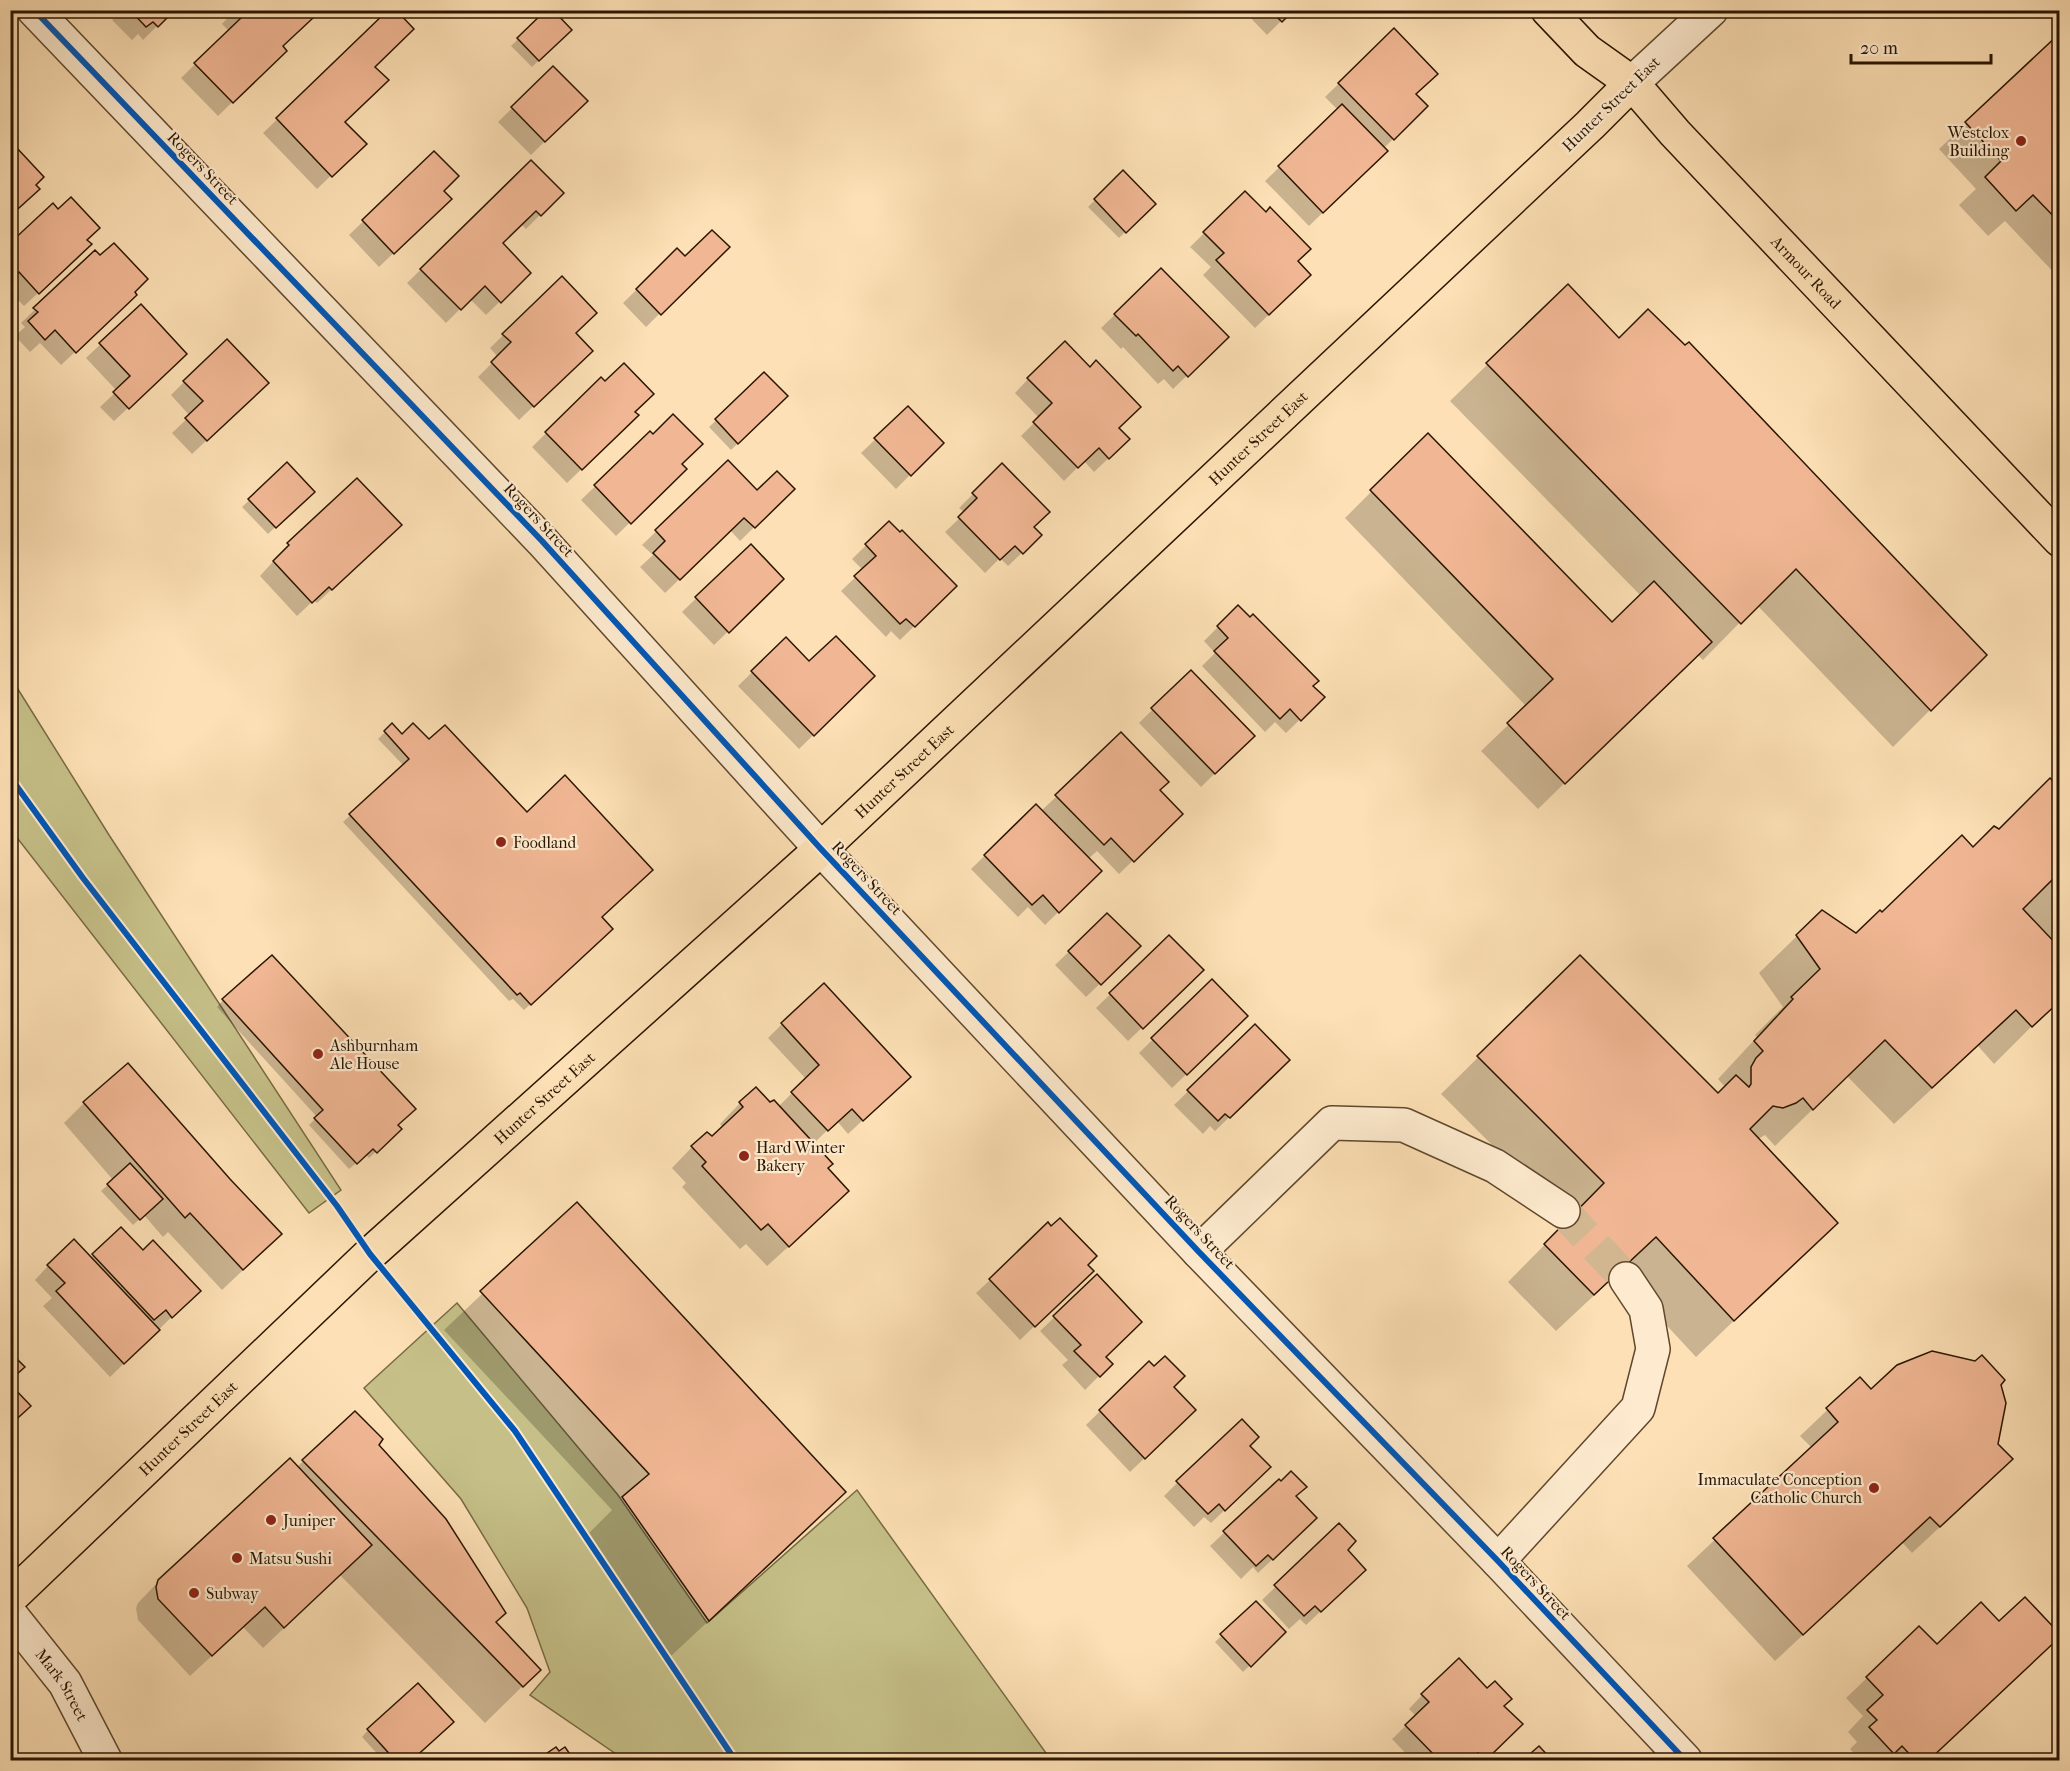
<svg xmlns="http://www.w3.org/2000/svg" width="2070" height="1771" font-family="'IM FELL French Canon',serif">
	<rect width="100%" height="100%" fill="#fde0b5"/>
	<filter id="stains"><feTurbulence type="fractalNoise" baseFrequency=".00333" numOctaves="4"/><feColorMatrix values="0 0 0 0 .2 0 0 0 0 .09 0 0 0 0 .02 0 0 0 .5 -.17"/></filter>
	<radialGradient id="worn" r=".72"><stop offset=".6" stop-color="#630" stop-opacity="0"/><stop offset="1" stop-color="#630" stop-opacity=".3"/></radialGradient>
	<g fill="#c6c088" stroke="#786a44" stroke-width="1.5">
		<path d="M11,678L109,835L341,1190L309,1213L11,830Z"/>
		<path d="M457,1303L618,1495L707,1623L857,1490L1051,1760H625L530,1695L550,1672L527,1608L461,1499L364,1388Z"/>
	</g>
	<g fill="#0003">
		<path d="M115,10H173L143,40L138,34L132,40L112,20L119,14Z"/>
		<path d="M235,10H304L281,47L285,51L218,116L181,78L229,31L222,24Z"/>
		<path d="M390,10L373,67L343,122L364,144L317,189L263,133Z"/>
		<path d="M548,10L570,30L532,67L511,46Z"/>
		<path d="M1243,10H1292L1267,35Z"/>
		<path d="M1394,30L1415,94L1426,106L1384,148L1386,151L1309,226L1265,181L1338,110L1325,97Z"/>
		<path d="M2060,35V279L2005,221L1988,236L1959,205L1976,189L1939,149Z"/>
		<path d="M553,68L586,101L531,155L498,122Z"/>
		<path d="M434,153L442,192L436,212L379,267L349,235Z"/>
		<path d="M531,162L562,193L526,229L521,224L501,243L529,273L486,315L470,299L446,323L407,283Z"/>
		<path d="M1123,172L1154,204L1119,238L1088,207Z"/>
		<path d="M1245,193L1297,261L1296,288L1255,328L1203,275L1211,267L1190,247Z"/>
		<path d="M86,240L76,258L24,306L10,292V245Z"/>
		<path d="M727,247L646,327L623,303L677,250L685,258Z"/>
		<path d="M95,252L133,292L121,309L61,365L40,343L30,352L15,336L25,327L21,323Z"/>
		<path d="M1161,270L1227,337L1173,389L1164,379L1158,384L1123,347L1121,349L1101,328Z"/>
		<path d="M562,278L574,334L591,351L519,420L478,377L498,357L490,348Z"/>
		<path d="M1568,286L1948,692L1893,747L1757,605L1703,660L1697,654L1538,809L1481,751L1527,707L1345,518L1428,435L1612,625L1641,596L1450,401Z"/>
		<path d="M141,306L172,367L114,421L100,407L117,391L86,358Z"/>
		<path d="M764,374L786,396L731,450L709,427Z"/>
		<path d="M601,379L623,429L567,483L532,447Z"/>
		<path d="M1028,379L1118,429L1114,453L1094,472L1084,461L1064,481L1021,436L1039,418L1015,393Z"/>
		<path d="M184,382L253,397L192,454L172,433L190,416L171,395Z"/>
		<path d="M908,408L942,443L896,489L861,453Z"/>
		<path d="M650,433L685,469L616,536L581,500Z"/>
		<path d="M728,462L757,493L793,489L740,541L730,530L665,593L640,567L653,555L642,545Z"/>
		<path d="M287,465L312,492L268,534L242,507Z"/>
		<path d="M1002,465L1032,528L1026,549L1008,566L1000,558L985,573L945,532L965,513L959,508Z"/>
		<path d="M889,523L955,586L900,640L891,631L886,637L841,591L863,570L852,559Z"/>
		<path d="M386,539L317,603L314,600L297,616L260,576L289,544Z"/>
		<path d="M750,546L782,579L714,645L682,612Z"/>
		<path d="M1238,607L1323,697L1286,733L1275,722L1265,732L1202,666L1215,653L1204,641Z"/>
		<path d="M786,639L809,663L873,676L799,749L738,686Z"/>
		<path d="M1191,672L1253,736L1201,787L1139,723Z"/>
		<path d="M392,725L402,736L429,742L527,814L601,917L605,935L524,1010L513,999L509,1001L343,822L404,766L378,739Z"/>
		<path d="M1158,790L1181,814L1119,874L1097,851L1088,859L1100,871L1045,925L1028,907L1018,917L971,869L1036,806L1041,811L1057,796Z"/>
		<path d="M2060,790V972L2035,1023L1994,1064L1978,1046L1894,1124L1847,1076L1775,1146L1765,1135L1758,1139L1836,1223L1696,1357L1618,1273L1556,1331L1508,1282L1568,1221L1441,1094L1580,957L1718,1095L1725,1087L1718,1079L1757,1037L1755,1035L1783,1007L1759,973L1797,936L1856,935L1973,849Z"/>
		<path d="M1107,915L1139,946L1086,997L1055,965Z"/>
		<path d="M1169,937L1188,984L1128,1041L1096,1008Z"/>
		<path d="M1212,981L1246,1016L1172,1088L1139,1053Z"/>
		<path d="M223,1000L396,1125L400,1129L369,1158L366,1155L349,1169L309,1125L317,1117L217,1007Z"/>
		<path d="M782,1024L895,1090L848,1134L837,1121L813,1144L826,1168L827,1212L767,1266L746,1244L740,1249L682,1187L686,1183L672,1168L692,1147L711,1139L723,1128L720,1124L740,1103L770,1104L778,1107L806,1079L768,1038Z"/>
		<path d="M1255,1026L1288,1060L1215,1131L1210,1126L1203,1134L1174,1105Z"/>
		<path d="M84,1103L259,1255L222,1290L168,1232L163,1237L144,1215L133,1225L101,1191L113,1180L64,1123Z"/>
		<path d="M577,1204L807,1529L671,1656L586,1536L612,1510L444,1330Z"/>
		<path d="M121,1229L185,1304L110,1377L43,1306L52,1298L35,1280L48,1266L90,1258Z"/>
		<path d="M1086,1265L1092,1271L1020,1340L976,1293L990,1280Z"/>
		<path d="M1097,1277L1104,1357L1111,1364L1085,1390L1062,1365L1068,1360L1040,1331Z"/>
		<path d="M1149,1363L1172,1387L1180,1424L1130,1472L1086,1425Z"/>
		<path d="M1860,1379L1870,1392L1999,1385L1984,1486L1912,1553L1902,1542L1775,1661L1687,1566L1812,1448L1800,1436Z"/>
		<path d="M355,1413L494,1623L539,1670L485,1723L340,1575L263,1648L243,1627L190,1676L138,1620L136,1608L138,1603L159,1581L297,1467Z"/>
		<path d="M1248,1446L1255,1481L1211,1523L1204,1517L1194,1527L1164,1496L1178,1482Z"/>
		<path d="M1279,1481L1295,1497L1301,1532L1258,1573L1253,1567L1241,1579L1210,1546Z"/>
		<path d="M1339,1525L1346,1550L1350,1584L1306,1625L1300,1619L1289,1629L1262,1600Z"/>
		<path d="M1256,1603L1284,1632L1243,1672L1215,1642Z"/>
		<path d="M1999,1623L2038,1656L1928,1760H1860L1850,1749L1857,1742L1848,1732L1863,1716L1846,1698L1919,1628L1937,1647Z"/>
		<path d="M1422,1695L1503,1706L1521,1724L1484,1760H1412L1392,1739L1416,1716L1409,1709Z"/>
		<path d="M446,1728L411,1760H383L362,1737L368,1730Z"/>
	</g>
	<g fill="#f1b794" stroke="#2a1500" stroke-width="1.5">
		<path d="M130,10H175L158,27L153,22L146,27Z"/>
		<path d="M236,10H306L313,18L283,46L287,51L233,103L194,63L242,17Z"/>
		<path d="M388,10H396L414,29L375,67L389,80L345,122L367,144L332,177L276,118Z"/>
		<path d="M546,10H553L572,30L539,61L517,38Z"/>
		<path d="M1270,10H1294L1282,22Z"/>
		<path d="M1394,28L1438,74L1416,94L1428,106L1394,140L1338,83Z"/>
		<path d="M2060,33V223L2033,195L2016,211L1985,177L2001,161L1965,122Z"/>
		<path d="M553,66L588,101L545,142L511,107Z"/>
		<path d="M1342,104L1388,151L1323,213L1278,166Z"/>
		<path d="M16,147L44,177L36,185L40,189L10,216V153Z"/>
		<path d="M434,151L459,176L444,191L452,199L394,254L362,220Z"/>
		<path d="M531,160L564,193L541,216L536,211L503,243L531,273L501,303L485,286L461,310L420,269Z"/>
		<path d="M1123,170L1156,204L1126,233L1094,199Z"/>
		<path d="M1245,191L1266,212L1270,207L1311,249L1298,261L1311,275L1269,315L1216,260L1224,253L1203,232Z"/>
		<path d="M71,197L100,228L87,240L92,244L39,294L19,272L10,280V243L53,203L58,209Z"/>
		<path d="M712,230L730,247L661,315L636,289L677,248L685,256Z"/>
		<path d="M114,243L148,279L135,292L137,295L76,353L55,330L45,340L28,321L38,312L33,308L95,250L100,255Z"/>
		<path d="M1161,268L1229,337L1188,377L1178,366L1173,371L1138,334L1136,336L1114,314Z"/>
		<path d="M562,276L597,313L576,333L593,351L534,407L491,362L511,342L502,334Z"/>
		<path d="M1568,284L1619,338L1648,309L1685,345L1689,342L1987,655L1931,711L1796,569L1741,624L1486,363Z"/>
		<path d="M141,304L187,354L129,409L113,392L130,376L99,343Z"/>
		<path d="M227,339L269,383L207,441L185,418L203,401L183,381Z"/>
		<path d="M1065,341L1090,367L1096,360L1141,407L1119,428L1130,439L1109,459L1099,448L1078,468L1033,422L1052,403L1027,378Z"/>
		<path d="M624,363L654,394L635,412L639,415L582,470L545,432L601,377L605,381Z"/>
		<path d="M764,372L788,396L738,444L715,419Z"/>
		<path d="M908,406L944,443L911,476L874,438Z"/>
		<path d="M673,414L703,444L682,464L687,469L631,524L594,485L650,431L653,434Z"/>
		<path d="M1428,433L1612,622L1654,581L1712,642L1565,784L1507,723L1553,679L1370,490Z"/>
		<path d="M728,460L757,490L777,471L795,489L755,528L744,518L680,580L653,553L665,541L655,530Z"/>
		<path d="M287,462L315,492L276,528L248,499Z"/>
		<path d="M1002,463L1050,512L1034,527L1042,535L1023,554L1015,546L1000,560L958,517L977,498L972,493Z"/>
		<path d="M357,478L402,525L332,590L329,587L312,603L273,561L289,545L287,543Z"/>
		<path d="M889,521L900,532L902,530L957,586L915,627L906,619L900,624L854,576L876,556L865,544Z"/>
		<path d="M751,544L784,579L729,633L695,597Z"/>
		<path d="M1238,605L1250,617L1253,614L1319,681L1313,686L1325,697L1301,721L1290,709L1280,719L1214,651L1228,638L1217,626Z"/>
		<path d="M836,636L875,676L814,736L751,671L786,637L809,661Z"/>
		<path d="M1191,670L1255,736L1215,774L1151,708Z"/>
		<path d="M392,723L402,734L413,723L429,739L445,725L527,812L565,775L653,870L602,917L613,929L531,1005L520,993L517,995L349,814L409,759L384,731Z"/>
		<path d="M1121,732L1169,782L1160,790L1183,814L1134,862L1111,838L1104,845L1055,795Z"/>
		<path d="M2050,778L2060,788V879L2056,876L2023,909L2060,948V1001L2032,1027L2016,1010L1932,1088L1885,1040L1813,1110L1803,1098L1796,1103L1783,1108L1773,1106L1750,1129L1838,1223L1734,1321L1656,1237L1594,1295L1544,1244L1604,1183L1477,1056L1580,955L1718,1093L1736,1075L1749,1087L1751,1084V1067L1756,1058L1763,1051L1754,1041L1793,999L1791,997L1820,969L1796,935L1822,910L1856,933L1880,910L1882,912L1962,835L1973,847L1994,826L1999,829Z"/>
		<path d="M1036,804L1102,871L1059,913L1043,895L1032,905L984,855Z"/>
		<path d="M1107,913L1141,946L1101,985L1068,951Z"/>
		<path d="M1169,935L1204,970L1143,1029L1109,993Z"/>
		<path d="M272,955L416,1109L398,1125L402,1129L377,1153L373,1149L357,1164L314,1118L323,1110L222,999Z"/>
		<path d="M1212,979L1248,1016L1187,1075L1151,1038Z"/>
		<path d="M824,983L911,1077L863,1121L852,1109L828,1131L791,1092L819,1065L781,1023Z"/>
		<path d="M1255,1024L1290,1060L1230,1118L1225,1114L1218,1121L1187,1090Z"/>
		<path d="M128,1063L230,1179L282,1234L243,1270L190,1213L185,1218L83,1102Z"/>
		<path d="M756,1087L770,1102L774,1100L833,1164L828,1168L849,1191L789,1247L768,1224L761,1230L702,1166L706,1162L691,1146L707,1132L712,1136L743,1107L739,1102Z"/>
		<path d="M130,1163L163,1199L140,1220L107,1184Z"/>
		<path d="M577,1202L846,1492L709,1621L622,1497L649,1474L480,1291Z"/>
		<path d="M1060,1218L1097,1256L1088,1265L1094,1271L1035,1327L989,1279L1048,1222L1051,1226Z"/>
		<path d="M121,1227L143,1250L153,1240L201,1291L172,1318L166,1310L154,1320L92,1254Z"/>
		<path d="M74,1239L160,1330L124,1364L56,1291L65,1283L47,1265Z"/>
		<path d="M1097,1274L1142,1322L1106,1357L1113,1364L1100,1377L1074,1351L1081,1345L1053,1316Z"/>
		<path d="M1932,1351L1975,1361L1982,1355L2005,1380L2001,1385L2006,1403L1998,1444L2013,1459L1940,1527L1930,1517L1803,1635L1713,1538L1838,1422L1826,1408L1860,1377L1871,1389L1897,1365Z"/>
		<path d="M10,1352L25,1367L10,1380Z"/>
		<path d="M1165,1356L1185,1376L1174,1387L1196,1410L1145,1459L1099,1410L1149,1361L1154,1366Z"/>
		<path d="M10,1384L31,1406L10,1425Z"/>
		<path d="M355,1411L383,1439L379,1445L446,1519L506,1613L496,1622L541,1670L523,1687L302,1460Z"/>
		<path d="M1242,1419L1259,1437L1250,1446L1271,1467L1225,1511L1219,1504L1208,1514L1176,1481Z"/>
		<path d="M290,1458L372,1545L284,1628L265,1607L212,1656L158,1599L156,1587L158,1580Z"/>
		<path d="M1291,1471L1307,1487L1296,1496L1317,1518L1273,1560L1268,1555L1256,1566L1223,1531L1279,1479L1281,1481Z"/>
		<path d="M1339,1523L1356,1541L1348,1550L1366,1570L1321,1612L1315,1606L1304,1616L1274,1585Z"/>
		<path d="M2025,1597L2060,1634V1637L1929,1760H1915L1902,1746L1894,1754L1869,1727L1877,1720L1867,1710L1883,1695L1866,1677L1919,1626L1937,1644L1981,1602L1999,1621Z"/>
		<path d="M1256,1601L1286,1632L1251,1667L1220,1634Z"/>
		<path d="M1459,1658L1487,1688L1495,1681L1512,1699L1504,1706L1523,1724L1486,1760L1478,1753L1470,1760H1439L1405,1725L1429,1702L1421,1694Z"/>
		<path d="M418,1683L454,1722L412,1760H395L367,1729Z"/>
		<path d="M1539,1746L1552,1760H1523Z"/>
		<path d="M556,1747L559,1751L565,1747L574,1760H537Z"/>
	</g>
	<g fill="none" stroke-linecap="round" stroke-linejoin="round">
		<path stroke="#d3b791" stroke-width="33" stroke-dasharray="33 16" stroke-linecap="butt" d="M1563,1211L1626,1279"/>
		<defs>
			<g id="minor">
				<path d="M34,10L542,541L821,849L1199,1252L1498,1561L1685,1760"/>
				<path d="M1632,83L1711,10"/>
				<path d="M1199,1252L1332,1123L1404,1125L1495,1166L1563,1211"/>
				<path d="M1498,1561L1638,1408L1653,1349L1646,1309L1626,1279"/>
				<path id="s1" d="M10,1614L65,1683L105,1760"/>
			</g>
			<g id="major">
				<path id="s2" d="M1548,10L1587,51L1632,83L1675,133L2060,540"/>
				<path id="s3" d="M10,1598L370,1254L821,849L1590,125L1632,83"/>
			</g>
		</defs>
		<use href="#minor" stroke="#5f482d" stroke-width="36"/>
		<use href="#major" stroke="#2a1500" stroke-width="36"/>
		<use href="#minor" stroke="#feebcf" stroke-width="33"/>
		<use href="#major" stroke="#fde0b5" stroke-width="33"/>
		<defs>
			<g id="cycleway">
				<path d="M34,10L542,541L821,849L1199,1252L1498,1561L1685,1760"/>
				<path d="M10,777L83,878L337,1206L370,1254L515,1431L735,1760"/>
			</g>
		</defs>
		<use href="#cycleway" stroke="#feebcf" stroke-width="10"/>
		<use href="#cycleway" stroke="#0057b8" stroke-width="6"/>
	</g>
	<g fill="#8f2418" stroke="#feebcf" stroke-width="2">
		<circle cx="2021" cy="141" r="6"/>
		<circle cx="501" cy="842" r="6"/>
		<circle cx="318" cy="1054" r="6"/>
		<circle cx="744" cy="1156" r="6"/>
		<circle cx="1874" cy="1488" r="6"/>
		<circle cx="271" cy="1520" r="6"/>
		<circle cx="237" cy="1558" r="6"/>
		<circle cx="194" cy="1593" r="6"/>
	</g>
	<g text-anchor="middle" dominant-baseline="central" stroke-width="4.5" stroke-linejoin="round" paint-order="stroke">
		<g font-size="16" fill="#2a1500" stroke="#feebcf">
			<text transform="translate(1611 104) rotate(-44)">Hunter Street East</text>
			<text transform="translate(203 168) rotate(46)">Rogers Street</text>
			<text stroke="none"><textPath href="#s2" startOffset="369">Armour Road</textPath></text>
			<text stroke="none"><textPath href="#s3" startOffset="1704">Hunter Street East</textPath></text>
			<text transform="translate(539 520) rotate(47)">Rogers Street</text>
			<text stroke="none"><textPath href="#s3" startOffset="1218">Hunter Street East</textPath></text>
			<text transform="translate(867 878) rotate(47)">Rogers Street</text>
			<text stroke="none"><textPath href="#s3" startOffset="732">Hunter Street East</textPath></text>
			<text transform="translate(1200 1232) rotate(47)">Rogers Street</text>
			<text stroke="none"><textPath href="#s3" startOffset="246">Hunter Street East</textPath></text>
			<text transform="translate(1536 1583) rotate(47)">Rogers Street</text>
			<text stroke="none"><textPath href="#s1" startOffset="88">Mark Street</textPath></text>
		</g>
		<g font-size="16" fill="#2a1500" stroke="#feebcf" text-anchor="start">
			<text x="2009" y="132" text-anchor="end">Westclox<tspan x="2009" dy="18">Building</tspan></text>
			<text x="513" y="842">Foodland</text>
			<text x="330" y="1045">Ashburnham<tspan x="330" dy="18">Ale House</tspan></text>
			<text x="756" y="1147">Hard Winter<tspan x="756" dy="18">Bakery</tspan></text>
			<text x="1862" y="1479" text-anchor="end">Immaculate Conception<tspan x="1862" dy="18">Catholic Church</tspan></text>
			<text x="283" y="1520">Juniper</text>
			<text x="249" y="1558">Matsu Sushi</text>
			<text x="206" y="1593">Subway</text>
		</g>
	</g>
	<rect width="2070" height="1771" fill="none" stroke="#fde0b5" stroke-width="36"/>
	<rect x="12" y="12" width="2046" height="1747" fill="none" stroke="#2a1500" stroke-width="3"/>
	<rect x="18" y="18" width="2034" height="1735" fill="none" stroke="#2a1500" stroke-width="1.5"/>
	<path d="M1851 54v9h140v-9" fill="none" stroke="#2a1500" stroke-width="3"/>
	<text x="1860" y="54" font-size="18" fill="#2a1500" stroke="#feebcf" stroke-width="4.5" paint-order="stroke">20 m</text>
	<rect width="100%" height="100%" filter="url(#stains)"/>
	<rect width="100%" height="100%" fill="url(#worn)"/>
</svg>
